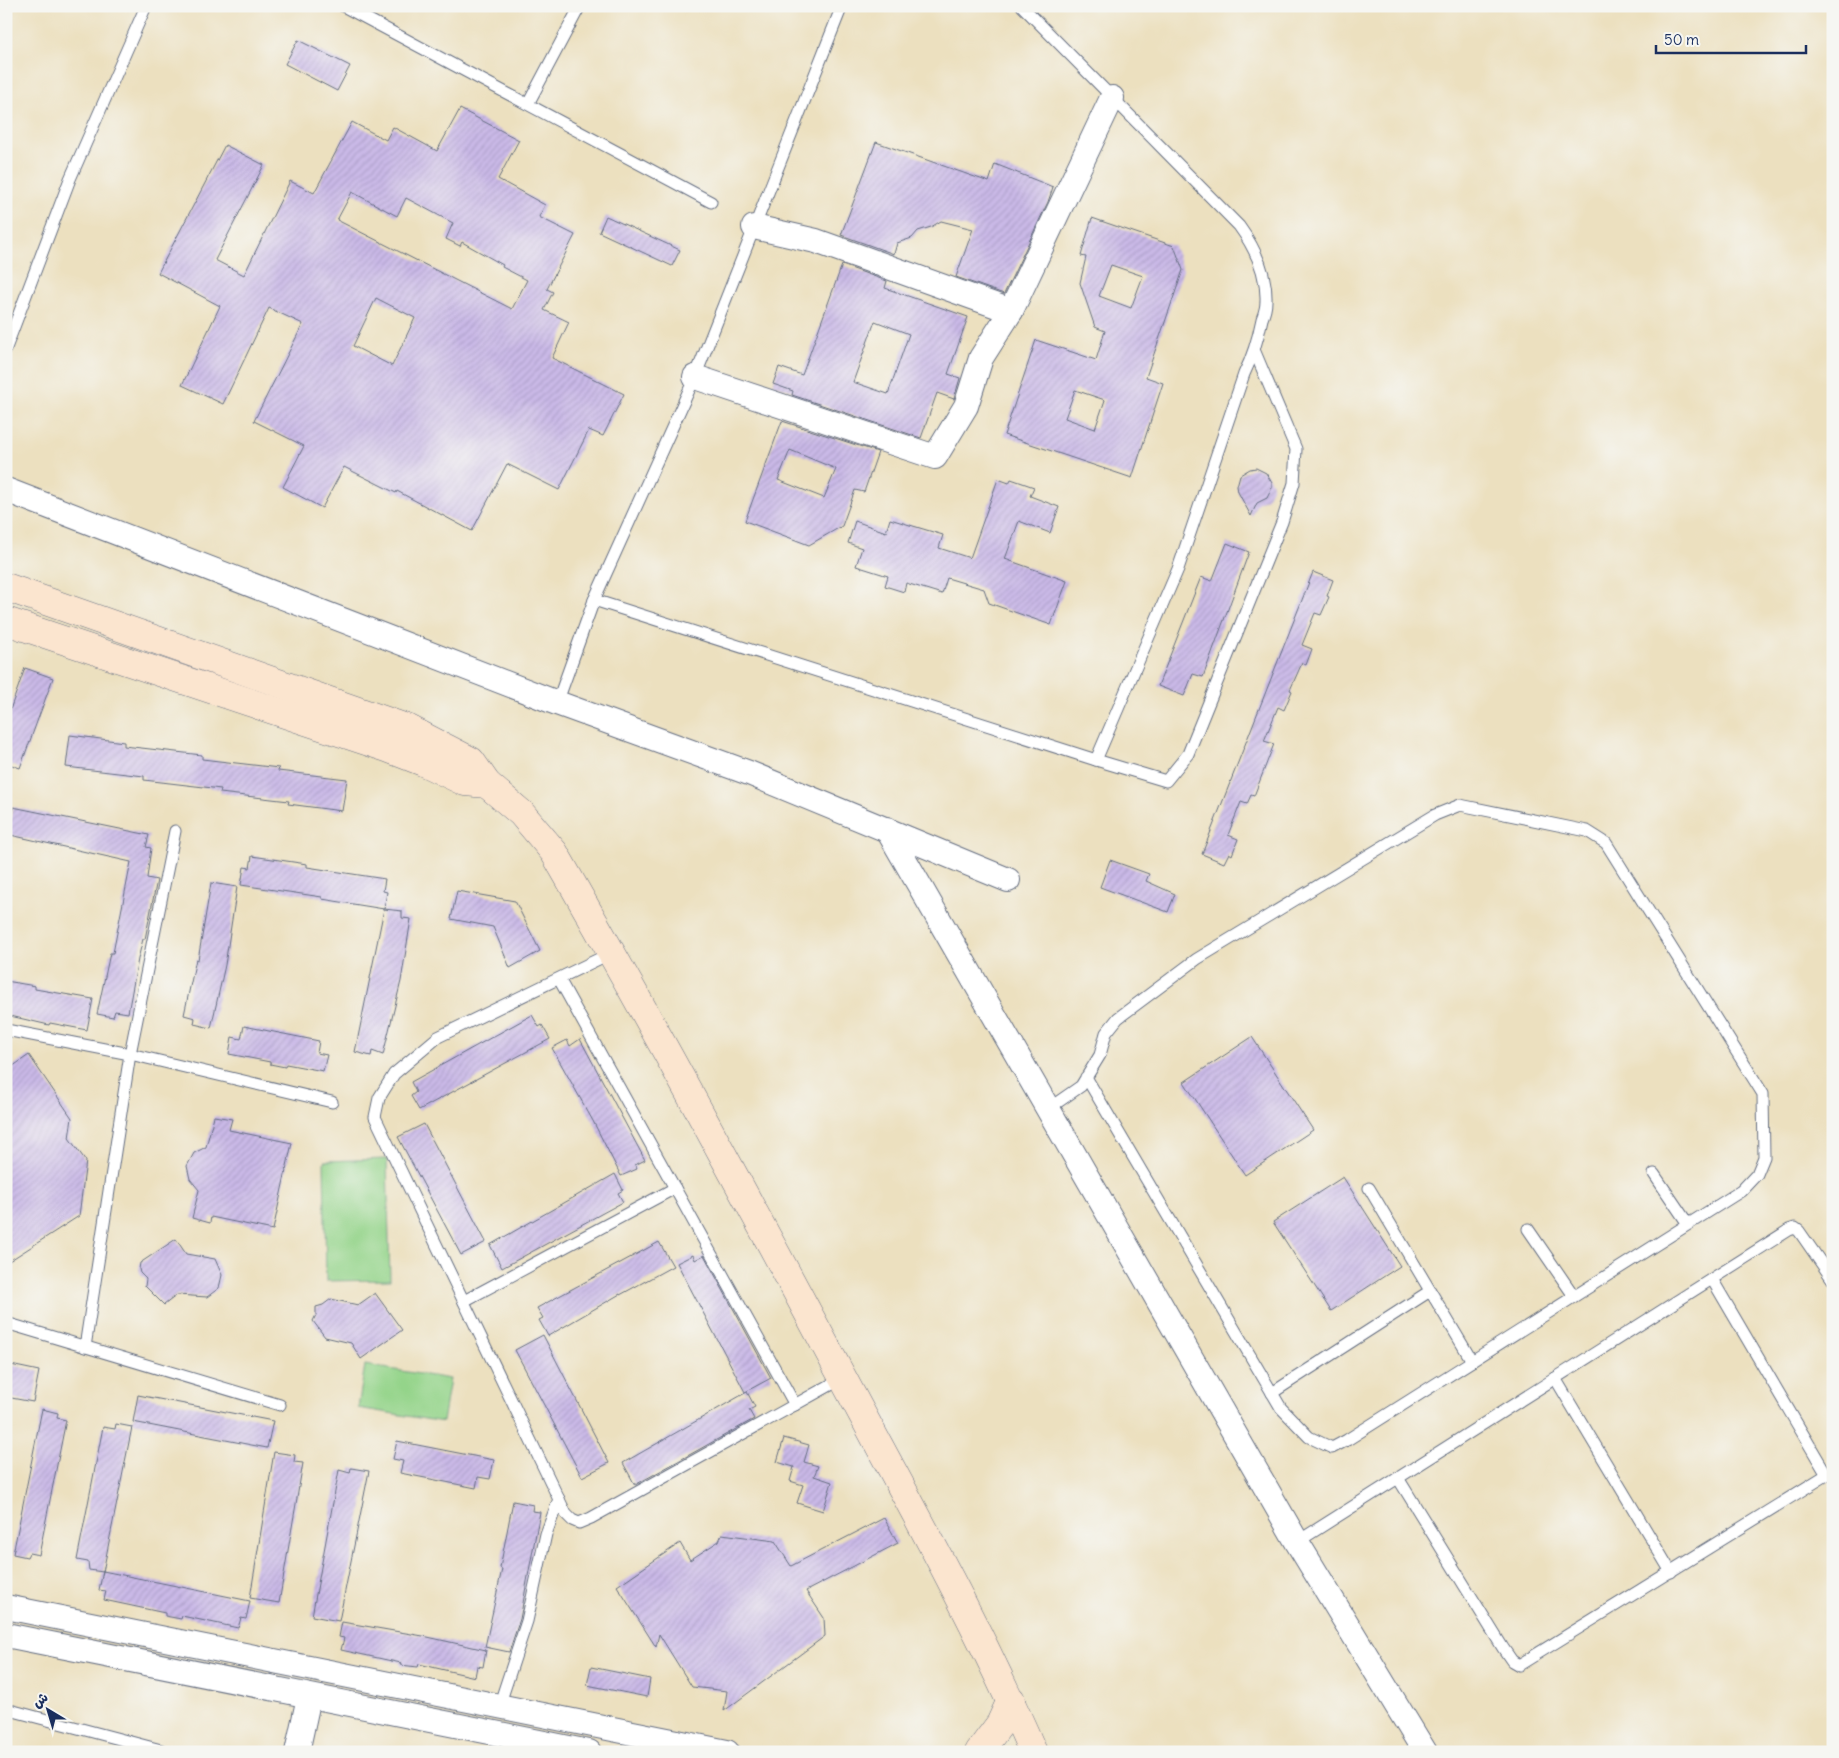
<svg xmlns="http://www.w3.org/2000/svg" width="1839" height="1758" font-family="Delius,'Playpen Sans Arabic',sans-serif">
	<defs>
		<pattern id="building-hatch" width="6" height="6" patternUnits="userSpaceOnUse" patternTransform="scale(1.25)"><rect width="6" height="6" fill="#cab9e7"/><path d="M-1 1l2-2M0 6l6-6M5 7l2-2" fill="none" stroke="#ad9fc9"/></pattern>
	</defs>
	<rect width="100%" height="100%" fill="#f6f6f2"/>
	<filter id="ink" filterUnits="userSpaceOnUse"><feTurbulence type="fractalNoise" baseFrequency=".02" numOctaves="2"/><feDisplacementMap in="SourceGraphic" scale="10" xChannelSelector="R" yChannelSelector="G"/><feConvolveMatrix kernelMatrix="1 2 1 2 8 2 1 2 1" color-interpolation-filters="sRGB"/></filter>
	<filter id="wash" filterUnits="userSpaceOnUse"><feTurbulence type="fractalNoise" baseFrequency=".0096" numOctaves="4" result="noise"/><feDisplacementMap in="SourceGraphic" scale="20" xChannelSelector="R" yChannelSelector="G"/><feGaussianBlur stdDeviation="1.12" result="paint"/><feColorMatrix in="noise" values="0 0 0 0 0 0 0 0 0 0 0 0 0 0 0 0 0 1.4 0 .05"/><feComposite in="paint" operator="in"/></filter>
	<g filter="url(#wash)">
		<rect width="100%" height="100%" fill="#ece0bf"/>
		<g fill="#94d48a" stroke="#588274">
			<path d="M387,1159L390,1280L326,1281L324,1161Z"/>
			<path d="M365,1365L450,1379L443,1422L358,1408Z"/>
		</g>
		<g id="blocks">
			<g fill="url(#building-hatch)" fill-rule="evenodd">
				<path d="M298,40L350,66L337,91L285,64Z"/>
				<path d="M460,109L519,140L498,179L545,205L539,217L575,235L547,289L553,292L544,310L569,322L552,358L624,394L603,436L589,430L559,490L507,464L472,531L397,491L396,493L344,467L322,508L283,487L304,446L254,421L303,324L269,308L223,404L182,385L220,306L158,273L225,145L264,165L215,260L244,275L290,181L314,193L352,122L386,140L393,127L437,151ZM352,192L397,216L406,198L453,223L446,239L460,246L462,242L503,265L502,267L527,280L512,309L337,220ZM376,298L415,318L392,366L353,346Z"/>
				<path d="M876,142L989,182L995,164L1053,187L1048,202L1004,294L956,277L973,229L941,221L931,227L918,231L912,238L897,243L894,254L841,235Z"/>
				<path d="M606,216L680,250L672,266L599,232Z"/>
				<path d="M1092,218L1174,246L1183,270L1146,377L1163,383L1132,478L1004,435L1036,340L1096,360L1105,331L1095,327L1080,283L1086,257L1081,256ZM1111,265L1143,276L1131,308L1099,296ZM1075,390L1105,400L1095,429L1065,418Z"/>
				<path d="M842,265L887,281L885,288L968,317L948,374L960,378L954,399L937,393L921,438L792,395L793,391L773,384L779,367L802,375ZM875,321L909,334L888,394L853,382Z"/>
				<path d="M782,421L878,452L864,492L855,490L842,526L809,545L745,521ZM790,450L836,469L824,498L778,480Z"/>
				<path d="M1256,468L1266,473L1272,483V488L1267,498L1257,503L1251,516L1238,492L1237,486L1240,475L1250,469Z"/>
				<path d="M998,479L1009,483L1011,479L1034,487L1030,496L1059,507L1050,533L1019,521L1005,559L1067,581L1051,625L989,603L984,589L947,578L942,594L906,583L904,592L885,586L888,576L856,566L862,548L848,543L855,521L886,532L890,519L943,535L939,548L970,558Z"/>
				<path d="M1227,543L1249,552L1203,677L1193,674L1184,696L1158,686L1201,577L1212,581Z"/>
				<path d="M1313,572L1333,580L1327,596L1329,597L1321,615L1315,613L1302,645L1312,649L1306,665L1302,663L1290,690L1292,691L1284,710L1278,707L1264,741L1274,744L1254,796L1251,795L1247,804L1241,802L1228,835L1238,839L1232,855L1229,853L1224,863L1202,854Z"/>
				<path d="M25,668L53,678L20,768L6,763V721Z"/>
				<path d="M70,735L124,742V746L202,755V759L279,768L278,771L347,779L342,811L288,804L289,801L220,793L221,789L144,780V776L66,767Z"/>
				<path d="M13,807L149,835L146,847L151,848L147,878L157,880L145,939H143L138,959L128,1013L115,1011L113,1017L97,1014L110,953H113L131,862L6,834V817L11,818Z"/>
				<path d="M252,856L307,864V867L385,879L383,891L387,892L384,909L322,899V897L241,885L244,867L250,868Z"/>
				<path d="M1110,860L1149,874L1146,881L1175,894L1168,912L1100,887Z"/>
				<path d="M211,883L237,887L225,965L211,1028L194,1024L195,1018L184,1015L196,959L198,960Z"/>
				<path d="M457,891L515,901L540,951L510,968L493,927L451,919Z"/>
				<path d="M384,909L402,911V918L411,919L401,981L383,1055L372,1051L371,1056L355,1052Z"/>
				<path d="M6,981L35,986V989L93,999L87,1030L50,1023L49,1025L6,1015Z"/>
				<path d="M532,1015L539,1027L542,1025L550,1039L419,1110L411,1096L416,1092L411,1082Z"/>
				<path d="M244,1026L319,1041L317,1053L327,1055L323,1071L286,1064L285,1067L270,1064V1062L229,1054L232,1037L241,1039Z"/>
				<path d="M1252,1037L1313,1130L1245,1175L1184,1082Z"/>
				<path d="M580,1039L645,1160L635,1165L637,1169L621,1176L593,1121L552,1048L567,1040L570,1046Z"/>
				<path d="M29,1055L72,1118L69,1138L86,1161L79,1216L6,1263V1071Z"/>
				<path d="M214,1116L232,1119L229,1130L292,1143L273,1230L211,1217L210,1223L192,1218L199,1190L190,1179L187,1166L194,1153L206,1147Z"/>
				<path d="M424,1124L486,1242L461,1255L398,1137Z"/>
				<path d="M615,1174L623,1190L618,1193L623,1202L502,1268L490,1245Z"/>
				<path d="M1343,1177L1400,1266L1331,1311L1273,1222Z"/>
				<path d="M176,1239L186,1254L215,1259L222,1275L219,1288L207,1297L177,1295L164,1305L145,1286L146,1279L140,1273L139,1269L140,1263Z"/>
				<path d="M659,1242L673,1266L620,1295V1294L548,1336L539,1320L543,1318L537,1308Z"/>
				<path d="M693,1255L695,1260L704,1255L771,1378L745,1392L677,1263Z"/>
				<path d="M375,1293L402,1330L361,1359L351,1343L325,1337L313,1321L316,1315V1307L323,1305L331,1299L358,1305Z"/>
				<path d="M543,1335L609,1463L582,1477L515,1350Z"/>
				<path d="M6,1364L39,1371L33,1402L6,1397Z"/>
				<path d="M747,1392L755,1407L749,1410L754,1419L635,1485L623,1463Z"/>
				<path d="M138,1395L273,1421L267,1448L133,1422Z"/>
				<path d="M42,1409L58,1413L57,1418L66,1420L39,1555L29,1553L27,1557L13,1554Z"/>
				<path d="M116,1424L132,1427L103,1572L89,1570L88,1562L77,1560L103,1427L115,1429Z"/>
				<path d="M784,1438L809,1445L804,1462L818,1466L814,1476L832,1482L823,1511L797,1503L803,1485L790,1481L794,1467L777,1462Z"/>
				<path d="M397,1441L494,1460L490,1479L478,1477L476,1488L400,1473L403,1461L393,1459Z"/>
				<path d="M274,1452L295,1455L294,1462L303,1463L279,1603L250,1598Z"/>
				<path d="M351,1468L369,1471L339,1621L312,1616L339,1470L350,1473Z"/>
				<path d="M513,1501L533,1505L532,1511L540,1512L520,1619L509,1652L485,1647L502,1569L500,1568Z"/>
				<path d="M884,1518L898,1543L806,1591L824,1618L825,1636L724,1711L727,1691L692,1687L659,1634L656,1647L617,1586L680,1543L690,1560L719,1541L722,1534L775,1541L791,1566Z"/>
				<path d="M103,1571L250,1601L246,1619L241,1618L238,1628L182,1616L181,1619L165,1616V1613L104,1600L106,1591L99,1590Z"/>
				<path d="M342,1622L423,1636L486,1650L483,1667L477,1666L475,1677L419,1664L418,1667L400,1665L401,1663L341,1650L344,1638L339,1637Z"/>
				<path d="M591,1667L650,1679L647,1697L587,1685Z"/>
			</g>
		</g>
	</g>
	<g filter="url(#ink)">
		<use href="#blocks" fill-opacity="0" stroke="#646d80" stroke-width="1"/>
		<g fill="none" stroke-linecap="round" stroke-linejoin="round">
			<defs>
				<g id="lane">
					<path d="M343,6L711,202"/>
					<path d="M528,104L580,6"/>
					<path d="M6,348L70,179L146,6"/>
					<path d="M594,600L1096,760L1178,569L1244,374C1253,356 1258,339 1262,319C1264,314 1266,307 1266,301C1267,273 1255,248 1239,226L1022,6"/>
					<path d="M557,703L594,600L695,377L842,6"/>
					<path d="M1096,760L1166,781L1188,754L1282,522L1294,483L1296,449L1255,352"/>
					<path d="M611,953L438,1037L394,1074L379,1098L375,1117L566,1514L572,1520L579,1523L591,1518L843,1378"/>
					<path d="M559,979L795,1405"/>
					<path d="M6,1030L130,1054L332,1102"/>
					<path d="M1048,1109L1081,1086L1100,1055L1106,1033L1118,1018L1197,959L1435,815L1460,805L1587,831L1606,843L1763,1094L1764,1157L1757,1174L1741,1191L1347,1440L1332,1448L1309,1437L1281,1408L1086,1077"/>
					<path d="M1654,1174L1688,1224"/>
					<path d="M1369,1188L1472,1361"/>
					<path d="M1528,1229L1574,1296"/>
					<path d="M1712,1279L1827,1475"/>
					<path d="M464,1301L675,1188"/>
					<path d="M6,1323L280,1405"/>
					<path d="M85,1347L130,1054L175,831"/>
					<path d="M1555,1378L1671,1572"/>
					<path d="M1272,1393L1430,1291"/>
					<path d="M1398,1478L1503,1648L1512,1661L1519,1665L1833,1471"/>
					<path d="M1297,1542L1789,1230L1795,1228L1799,1231L1833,1280"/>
					<path d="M499,1706L527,1621L546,1534L559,1499"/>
					<path d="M6,1709L161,1750L163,1752"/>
				</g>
				<g id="street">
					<path d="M754,227L816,241L1011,311"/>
					<path d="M695,377L935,457L966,406L981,358L1011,311L1112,98"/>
					<path d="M6,490L557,703L749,773L1008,880"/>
					<path d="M887,829L1297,1542L1425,1752"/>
					<path d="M6,1607L727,1752"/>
					<path d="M6,1635L589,1752"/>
					<path d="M297,1752L309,1697"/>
				</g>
				<g id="secondary">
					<path d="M6,587L409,729L471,761L487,784L521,813L554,852C652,1022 745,1195 838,1369C905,1495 976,1620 1033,1752"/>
					<path d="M6,621L387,748L423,762L465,782L487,784"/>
					<path d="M979,1752L1000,1724L1011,1700"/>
				</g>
			</defs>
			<use href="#lane" stroke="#646d80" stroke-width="13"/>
			<use href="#street" stroke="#646d80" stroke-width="26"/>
			<use href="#secondary" stroke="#646d80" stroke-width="29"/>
			<use href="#lane" stroke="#fff" stroke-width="11"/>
			<use href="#street" stroke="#fff" stroke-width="24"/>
			<use href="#secondary" stroke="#fbe5cf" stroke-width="28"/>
		</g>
	</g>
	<rect width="1839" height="1758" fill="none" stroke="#f6f6f2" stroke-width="25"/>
	<g transform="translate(48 1710) rotate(322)" stroke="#f6f6f2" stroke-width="4" paint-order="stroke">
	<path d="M0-4L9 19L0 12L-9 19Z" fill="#1b2f5e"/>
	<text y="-8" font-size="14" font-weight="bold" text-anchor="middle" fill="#1b2f5e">ش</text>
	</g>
	<path d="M1656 45v8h150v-8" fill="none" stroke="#1b2f5e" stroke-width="2.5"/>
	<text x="1664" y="45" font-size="15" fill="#1b2f5e" stroke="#f6f6f2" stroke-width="4" paint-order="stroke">50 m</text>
</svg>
